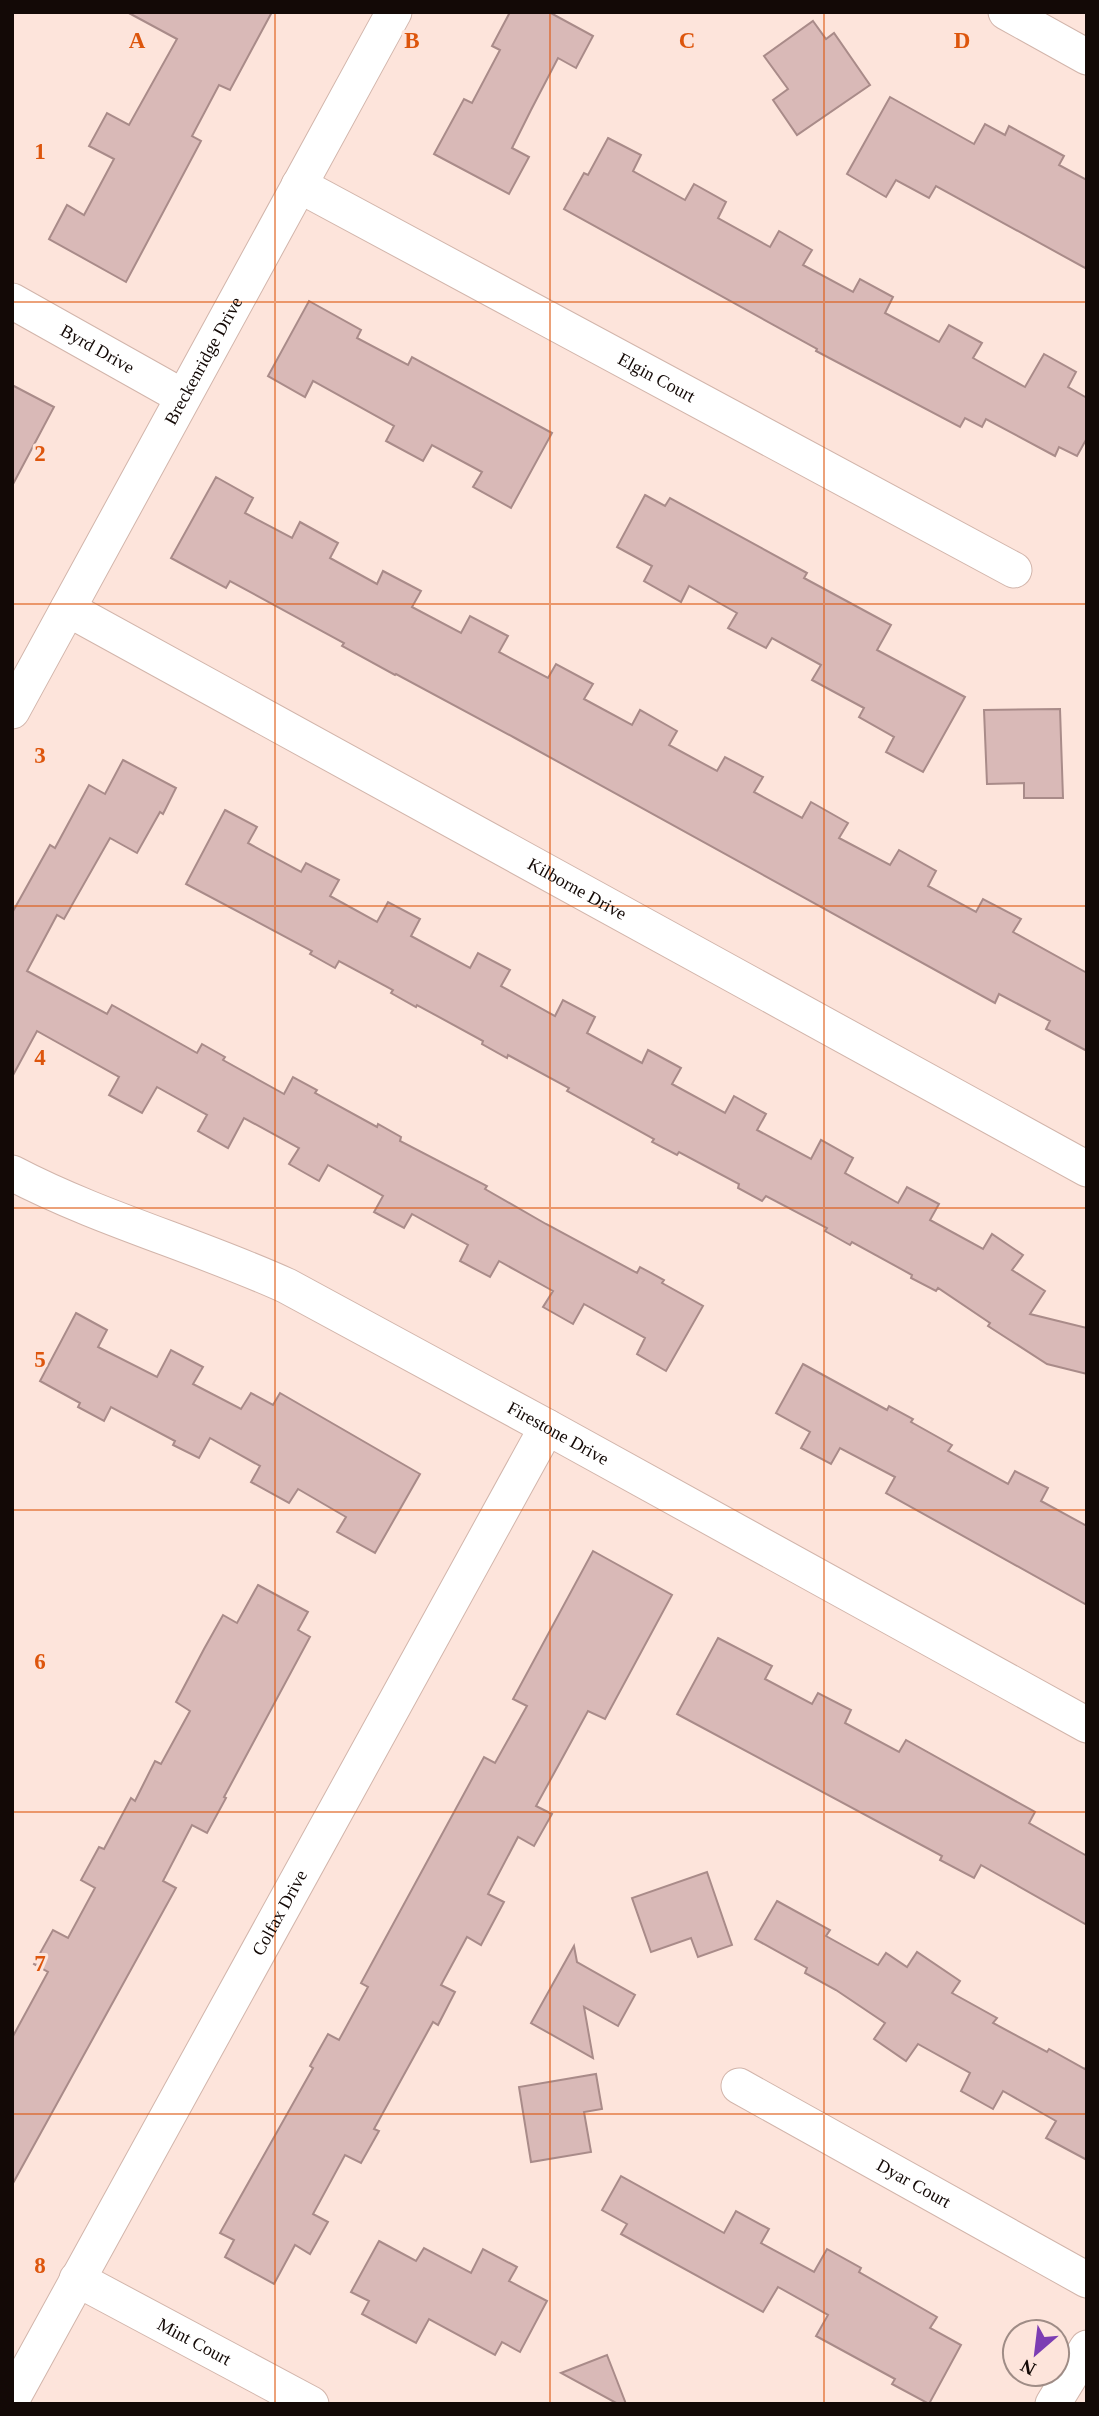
<svg xmlns="http://www.w3.org/2000/svg" width="1099" height="2416" font-family="Georgia,serif">
	<rect width="100%" height="100%" fill="#fde4db"/>
	<g fill="#d9b9b7" stroke="#a98b89" stroke-width="2">
		<path d="M127,12H272L230,90L219,85L192,136L201,141L126,282L49,239L67,205L84,215L114,159L89,146L107,113L129,125L177,39Z"/>
		<path d="M510,12H549L593,36L576,68L558,58L531,110L512,148L529,157L509,194L434,154L464,99L472,103L500,50L492,46Z"/>
		<path d="M813,21L826,39L834,33L870,85L797,135L773,100L788,89L764,56Z"/>
		<path d="M890,97L974,144L985,124L1005,135L1009,126L1064,156L1059,165L1087,180V269L936,186L929,198L896,180L886,197L847,174Z"/>
		<path d="M608,138L641,155L633,171L685,200L694,184L726,202L718,218L770,247L779,231L812,250L803,265L853,292L860,279L893,297L885,313L939,342L949,325L982,343L973,358L1025,387L1044,354L1076,372L1068,387L1087,398V438L1077,456L1059,447L1055,456L986,419L982,427L965,418L960,427L816,351L817,349L564,209L584,173L588,175Z"/>
		<path d="M309,301L361,330L357,338L408,365L412,357L552,433L511,508L473,487L482,472L432,445L423,461L386,441L394,426L313,381L305,397L268,376Z"/>
		<path d="M12,385L54,407L12,486Z"/>
		<path d="M216,477L253,498L245,513L292,538L300,522L338,543L330,558L377,584L383,571L421,591L412,607L461,633L470,616L508,636L499,652L548,678L556,664L593,684L584,699L632,725L640,710L677,731L669,745L717,771L725,757L763,777L754,792L802,818L811,802L848,823L839,838L890,865L899,850L936,871L928,886L976,912L983,899L1021,919L1013,932L1087,973V1051L1046,1029L1050,1021L999,994L995,1003L515,738L396,674L395,675L342,646L344,643L230,581L226,588L171,558Z"/>
		<path d="M645,495L665,506L670,498L807,573L804,578L891,625L877,650L965,697L923,772L886,752L894,737L859,717L864,708L812,680L821,665L772,638L766,648L728,628L737,613L689,586L681,602L644,581L652,566L617,547Z"/>
		<path d="M1060,709L1063,798H1024V783L987,784L984,710Z"/>
		<path d="M123,760L176,788L163,814L160,812L137,853L110,838L64,919L57,915L27,971L107,1014L112,1005L197,1053L202,1044L225,1057L223,1060L284,1094L293,1077L317,1090L315,1093L377,1127L378,1124L401,1137L400,1141L487,1186L485,1189L546,1224L637,1273L640,1267L664,1280L662,1283L703,1306L666,1371L637,1354L645,1338L584,1304L573,1324L543,1307L553,1291L499,1261L490,1277L460,1261L468,1245L412,1214L404,1228L374,1212L383,1196L328,1165L319,1181L289,1164L299,1148L244,1118L228,1148L198,1131L207,1115L157,1087L142,1113L109,1095L119,1077L37,1031L12,1077V913L50,845L55,848L89,785L105,794Z"/>
		<path d="M225,810L257,827L248,843L301,872L306,863L339,880L330,896L377,922L388,902L420,919L411,936L470,968L478,953L510,970L501,986L555,1016L563,1000L595,1017L587,1033L642,1063L648,1050L681,1068L672,1084L725,1113L734,1096L766,1114L757,1130L811,1159L821,1140L853,1158L845,1173L898,1203L907,1187L939,1204L930,1220L983,1249L992,1234L1023,1255L1012,1270L1045,1291L1030,1314L1087,1328V1374L1047,1364L988,1326L990,1323L938,1288L936,1291L911,1278L912,1275L852,1242L850,1245L825,1231L827,1228L766,1196L762,1201L738,1188L739,1184L679,1152L677,1155L652,1142L654,1139L567,1091L569,1088L508,1055L507,1058L482,1044L483,1041L417,1005L416,1007L391,993L393,990L339,961L335,968L310,954L312,951L186,884Z"/>
		<path d="M76,1313L107,1330L98,1347L157,1377L171,1350L203,1367L193,1384L241,1409L251,1393L273,1405L280,1393L420,1474L375,1553L337,1532L346,1517L298,1489L289,1503L251,1482L260,1466L210,1438L199,1458L173,1445L175,1441L111,1407L104,1421L78,1407L80,1403L40,1381Z"/>
		<path d="M803,1364L887,1410L889,1406L913,1419L911,1422L952,1445L948,1451L1008,1484L1015,1471L1048,1488L1041,1501L1087,1526V1605L886,1493L895,1477L840,1448L831,1464L801,1448L810,1432L776,1413Z"/>
		<path d="M593,1551L672,1595L605,1719L588,1711L558,1766L536,1806L552,1814L534,1846L518,1837L488,1894L504,1902L481,1945L467,1937L441,1985L455,1992L438,2025L433,2022L374,2129L379,2131L361,2163L345,2155L313,2214L328,2222L310,2254L295,2245L274,2284L225,2257L234,2240L220,2233L313,2068L310,2066L328,2034L339,2040L368,1987L361,1983L484,1757L495,1763L527,1706L513,1699Z"/>
		<path d="M258,1585L308,1612L298,1630L310,1637L224,1797L226,1798L207,1833L192,1825L163,1881L176,1888L12,2185V2038L48,1972L34,1964L53,1930L68,1938L95,1888L81,1880L99,1847L104,1849L131,1798L135,1801L155,1761L161,1764L190,1711L176,1702L204,1649L223,1615L237,1623Z"/>
		<path d="M718,1638L772,1666L765,1679L812,1704L818,1693L851,1710L845,1723L899,1752L906,1740L1035,1812L1029,1823L1087,1856V1925L981,1865L974,1878L940,1860L942,1856L677,1714Z"/>
		<path d="M707,1872L732,1945L698,1957L691,1938L651,1952L632,1898Z"/>
		<path d="M777,1901L830,1930L826,1936L878,1965L886,1953L907,1967L917,1952L960,1981L952,1993L997,2018L993,2023L1047,2052L1049,2049L1085,2069L1087,2065V2160L1046,2138L1056,2121L1003,2091L993,2109L961,2091L970,2073L918,2044L906,2061L874,2039L885,2023L836,1990L805,1973L807,1968L755,1939Z"/>
		<path d="M574,1946L577,1962L635,1995L618,2026L584,2007L593,2058L531,2023Z"/>
		<path d="M596,2074L602,2109L584,2112L591,2152L531,2162L519,2087Z"/>
		<path d="M621,2176L724,2233L736,2211L769,2229L761,2243L814,2272L827,2249L861,2268L859,2272L937,2317L930,2328L961,2345L929,2404L892,2384L895,2379L816,2336L828,2315L778,2287L763,2312L621,2234L627,2224L602,2210Z"/>
		<path d="M379,2241L416,2261L424,2248L471,2273L483,2249L517,2267L509,2281L547,2301L520,2352L502,2342L495,2355L429,2319L416,2343L362,2314L369,2301L351,2292Z"/>
		<path d="M607,2355L626,2404H618L561,2373Z"/>
	</g>
	<g fill="none" stroke-linecap="round" stroke-linejoin="round">
		<defs>
			<g id="minor">
				<path d="M1006,12L1087,57"/>
				<path id="s1" d="M299,185L1014,570"/>
				<path id="s2" d="M12,301L183,397"/>
				<path id="s3" d="M68,609L1087,1169"/>
				<path id="s4" d="M12,711L394,12"/>
				<path id="s5" d="M12,1173C100,1219 197,1245 287,1286L547,1427L1087,1725"/>
				<path id="s6" d="M739,2086L1087,2280"/>
				<path id="s7" d="M77,2279L311,2404"/>
				<path id="s8" d="M12,2399L547,1427"/>
				<path d="M1053,2404L1087,2348"/>
			</g>
		</defs>
		<use href="#minor" stroke="#d2b5ab" stroke-width="37"/>
		<use href="#minor" stroke="#fff" stroke-width="35"/>
	</g>
	<path fill="none" stroke="#dd550c" stroke-width="2" stroke-opacity="0.55" d="M275,12V2404M550,12V2404M824,12V2404M12,302H1087M12,604H1087M12,906H1087M12,1208H1087M12,1510H1087M12,1812H1087M12,2114H1087"/>
	<g text-anchor="middle" dominant-baseline="central" stroke-width="6" stroke-linejoin="round" paint-order="stroke">
		<g font-size="18" fill="#130906" stroke="#fde4db">
			<text stroke="none"><textPath href="#s2" startOffset="98">Byrd Drive</textPath></text>
			<text stroke="none"><textPath href="#s4" startOffset="399">Breckenridge Drive</textPath></text>
			<text stroke="none"><textPath href="#s1" startOffset="406">Elgin Court</textPath></text>
			<text stroke="none"><textPath href="#s3" startOffset="581">Kilborne Drive</textPath></text>
			<text stroke="none"><textPath href="#s5" startOffset="606">Firestone Drive</textPath></text>
			<text stroke="none"><textPath href="#s8" startOffset="555">Colfax Drive</textPath></text>
			<text stroke="none"><textPath href="#s6" startOffset="200">Dyar Court</textPath></text>
			<text stroke="none"><textPath href="#s7" startOffset="133">Mint Court</textPath></text>
		</g>
	</g>
	<g font-size="23" text-anchor="middle" font-weight="bold" fill="#dd550c" stroke="#fde4db" stroke-width="6" stroke-linejoin="round" paint-order="stroke">
		<text x="137" y="48">A</text>
		<text x="412" y="48">B</text>
		<text x="687" y="48">C</text>
		<text x="962" y="48">D</text>
		<text x="40" y="159">1</text>
		<text x="40" y="461">2</text>
		<text x="40" y="763">3</text>
		<text x="40" y="1065">4</text>
		<text x="40" y="1367">5</text>
		<text x="40" y="1669">6</text>
		<text x="40" y="1971">7</text>
		<text x="40" y="2273">8</text>
	</g>
	<rect width="1099" height="2416" fill="none" stroke="#130906" stroke-width="28"/>
	<g transform="translate(1036 2353) rotate(208)"><circle r="33" fill="#fde4db" stroke="#9f8c86" stroke-width="2"/>
	<path d="M0-5L12 26L0 18L-12 26Z" fill="#7c3db3"/>
	<text y="-10" font-size="19" font-weight="bold" text-anchor="middle" fill="#130906">N</text>
	</g>
</svg>
